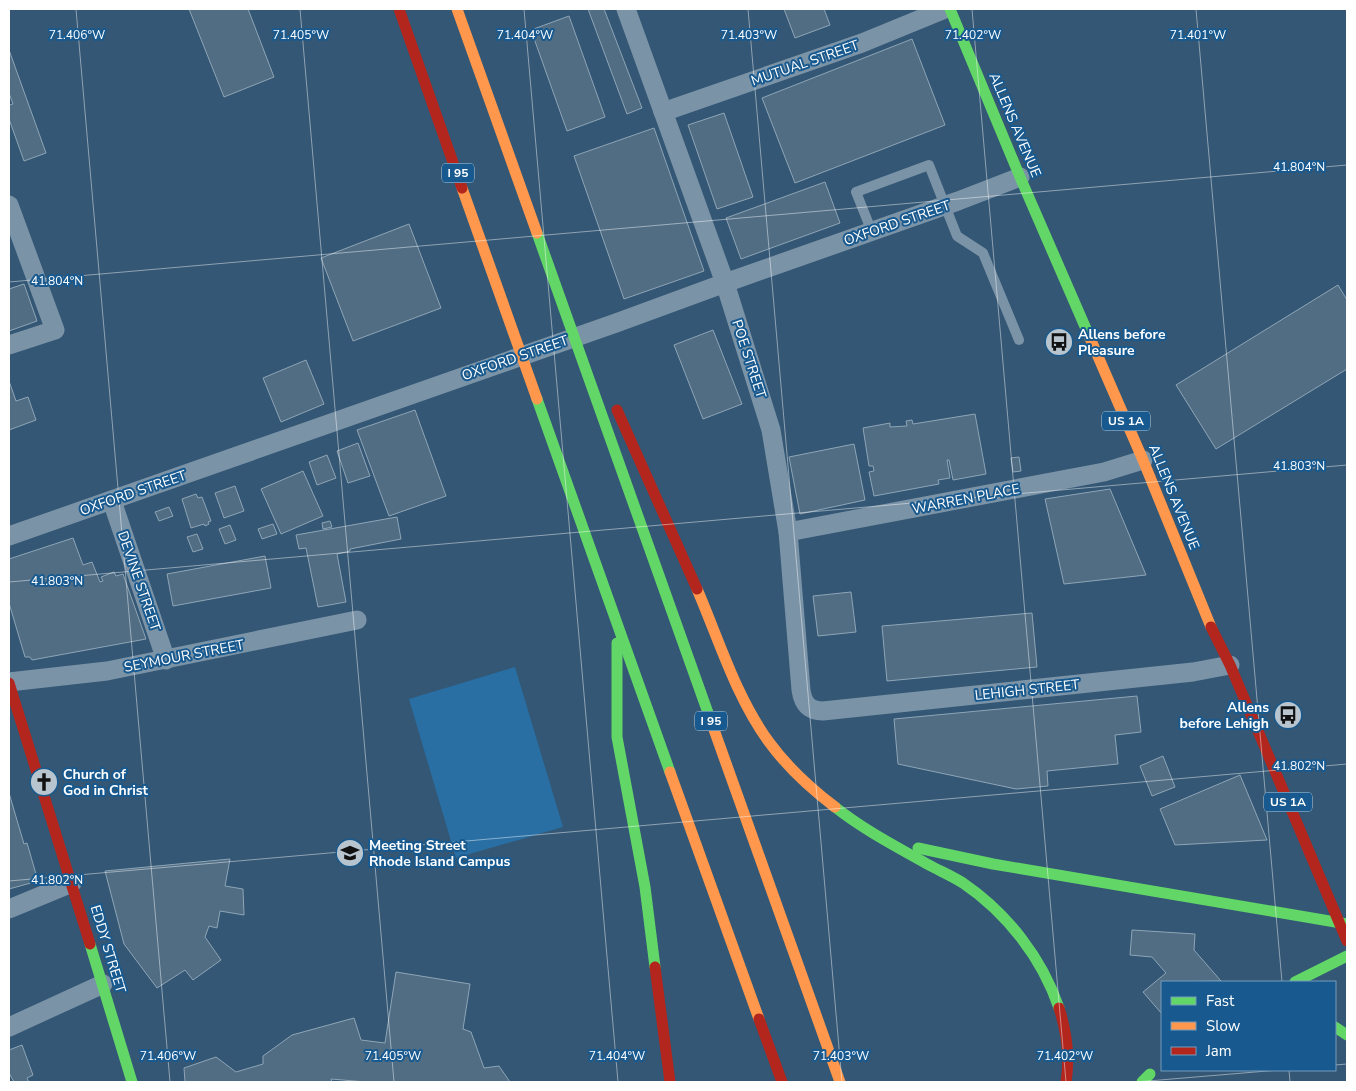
<svg xmlns="http://www.w3.org/2000/svg" width="1356" height="1091" font-family="'Nunito Sans',sans-serif">
	<rect width="100%" height="100%" fill="#335774"/>
	<path fill="#296fa4" d="M515,667L563,827L456,858L409,699Z"/>
	<g fill="#506d84" stroke="#8fa5b6">
		<path d="M189,9H248L274,77L224,97Z"/>
		<path d="M588,9H604L642,108L627,114Z"/>
		<path d="M784,9H824L830,25L795,38Z"/>
		<path d="M569,16L605,117L567,131L531,30Z"/>
		<path d="M912,39L945,125L795,183L762,98Z"/>
		<path d="M9,50L46,153L24,161L9,119V105L13,104L9,93Z"/>
		<path d="M724,113L753,197L717,209L688,125Z"/>
		<path d="M654,128L704,271L624,299L574,156Z"/>
		<path d="M825,182L840,223L741,259L726,218Z"/>
		<path d="M409,224L441,308L353,341L321,258Z"/>
		<path d="M24,284L37,321L9,331V289Z"/>
		<path d="M1338,285L1347,300V369L1216,449L1176,385Z"/>
		<path d="M713,330L742,404L703,419L674,345Z"/>
		<path d="M306,360L324,404L281,422L263,378Z"/>
		<path d="M9,381L16,401L28,397L36,420L9,430Z"/>
		<path d="M415,410L446,496L389,516L357,430Z"/>
		<path d="M975,414L986,474L953,480L949,460H947L950,478L938,480L939,484L874,496L869,472L874,471L873,466H869L863,428L890,423V427L907,426L906,421L912,420L913,424Z"/>
		<path d="M358,443L370,476L348,483L337,451Z"/>
		<path d="M854,444L865,500L800,514L789,457Z"/>
		<path d="M327,455L336,478L317,485L309,462Z"/>
		<path d="M1019,457L1021,471L1013,472L1011,458Z"/>
		<path d="M303,471L323,516L281,534L261,489Z"/>
		<path d="M235,486L244,511L224,518L215,493Z"/>
		<path d="M1110,489L1146,575L1064,584L1045,499Z"/>
		<path d="M196,494L198,498L202,497L211,521L208,522L209,524L205,526L204,524L191,528L182,499Z"/>
		<path d="M169,507L173,516L159,521L155,512Z"/>
		<path d="M397,517L401,539L350,549V551L337,554L346,602L318,607L306,548L299,549L296,535Z"/>
		<path d="M330,521L332,527L323,529L322,523Z"/>
		<path d="M273,524L277,534L262,539L258,529Z"/>
		<path d="M230,525L236,540L225,544L219,529Z"/>
		<path d="M197,534L203,549L193,552L187,537Z"/>
		<path d="M73,538L83,565L92,562L100,582L103,581L101,577L114,572L116,576L123,574L146,639L32,660L30,657H25L9,603V559Z"/>
		<path d="M265,556L271,588L173,606L167,574Z"/>
		<path d="M851,592L856,632L818,636L813,596Z"/>
		<path d="M1032,613L1037,667L887,681L882,626Z"/>
		<path d="M1137,696L1141,732L1115,735L1118,764L1047,771L1048,786L1016,789L898,764L894,719Z"/>
		<path d="M1163,756L1175,787L1152,796L1140,766Z"/>
		<path d="M1240,775L1267,840L1175,845L1160,809Z"/>
		<path d="M9,793L24,844L27,843L38,881L9,889Z"/>
		<path d="M230,859L225,886L243,889L244,915L220,911L217,928L209,926L205,937L221,960L193,980L185,970L157,988L124,944L105,871Z"/>
		<path d="M1132,930L1195,934L1194,950L1221,981L1162,982V1014L1143,992L1166,973L1152,957L1130,955Z"/>
		<path d="M396,972L470,984L463,1029L471,1032L484,1068L499,1066L510,1082H366L331,1079L332,1082H185L184,1068L216,1057L236,1072L263,1064V1056L292,1035L354,1018L361,1040L385,1043Z"/>
		<path d="M22,1045L33,1075L27,1078L29,1082H14L9,1073V1050Z"/>
	</g>
	<g fill="none" stroke-linecap="round" stroke-linejoin="round">
		<path stroke="#7b93a7" stroke-width="10" d="M872,232L856,192L929,165L957,236L983,253L1019,340"/>
		<g stroke="#7b93a7" stroke-width="19">
			<path d="M626,9L725,283L771,430L788,532L801,690C803,704 809,711 823,711L1193,672L1230,665"/>
			<path d="M663,112L862,43L945,9"/>
			<path d="M9,205L55,330L9,345"/>
			<path d="M112,501L166,660"/>
			<path d="M788,532L1104,472L1143,460"/>
			<path d="M9,536L616,323L725,283L958,201L1020,177"/>
			<path d="M9,682L107,671L357,620"/>
			<path d="M9,909L72,883"/>
			<path d="M9,1027L103,984"/>
		</g>
		<g stroke="#63d668" stroke-width="11">
			<path d="M950,9L1020,177L1090,338"/>
			<path d="M537,233L712,724"/>
			<path d="M537,399L670,772"/>
			<path d="M617,643V737L645,887L655,967"/>
			<path d="M835,807C864,830 897,847 929,865C940,871 952,876 963,883C1007,913 1042,958 1059,1008"/>
			<path d="M918,848L993,864L1347,924"/>
			<path d="M90,944L132,1082"/>
			<path d="M1295,982L1347,956"/>
			<path d="M1335,1027L1347,1035"/>
			<path d="M1142,1082L1150,1074"/>
		</g>
		<g stroke="#ff974d" stroke-width="11">
			<path d="M457,9L537,233"/>
			<path d="M462,188L537,399"/>
			<path d="M1090,338L1143,460L1211,627"/>
			<path d="M697,589C719,640 736,697 769,742C788,768 810,788 835,807"/>
			<path d="M712,724L840,1082"/>
			<path d="M670,772L759,1019"/>
		</g>
		<g stroke="#b3261e" stroke-width="11">
			<path d="M399,9L462,188"/>
			<path d="M617,410L697,589"/>
			<path d="M1211,627L1230,665L1347,941"/>
			<path d="M9,683L90,944"/>
			<path d="M655,967L670,1082"/>
			<path d="M1059,1008C1067,1033 1070,1057 1066,1082"/>
			<path d="M759,1019L782,1082"/>
		</g>
	</g>
	<path fill="none" stroke="#fff" stroke-width="1" stroke-opacity="0.45" d="M76,9L170,1082M300,9L394,1082M524,9L618,1082M748,9L842,1082M972,9L1066,1082M1196,9L1282,982M9,282L1347,165M9,582L1347,465M9,881L1347,764M1335,1065L1347,1064M1289,1070L1290,1082M1136,1082L1279,1070"/>
	<defs>
		<symbol id="bus-disc" viewBox="-11 -11 22 22"><circle r="9.5" fill="#b8c4ce" stroke="#185a8f"/><path d="M-5-6H5V4H4V6H2V4H-2V6H-4V4H-5ZM-3.5-4V0h7V-4ZM-3.5 1.2v1.5H-2V1.2ZM2 1.2v1.5H3.5V1.2Z" fill="#111"/></symbol>
		<symbol id="church-disc" viewBox="-11 -11 22 22"><circle r="9.5" fill="#b8c4ce" stroke="#185a8f"/><path d="M-1.2-6h2.4v3.5h3.3v2.4h-3.3V6h-2.4V-.1h-3.3v-2.4h3.3Z" fill="#111"/></symbol>
		<symbol id="school-disc" viewBox="-11 -11 22 22"><circle r="9.5" fill="#b8c4ce" stroke="#185a8f"/><path d="M0-5L7-2L0 1L-7-2ZM-4 1L0 2.5L4 1V4Q0 6-4 4Z" fill="#111"/></symbol>
	</defs>
	<g fill-rule="evenodd">
		<use href="#bus-disc" x="1043" y="326" width="32" height="32"/>
		<use href="#bus-disc" x="1272" y="699" width="32" height="32"/>
		<use href="#church-disc" x="28" y="766" width="32" height="32"/>
		<use href="#school-disc" x="334" y="837" width="32" height="32"/>
	</g>
	<g text-anchor="middle" dominant-baseline="central" stroke-width="4" stroke-linejoin="round" paint-order="stroke">
		<g fill="#185a8f" stroke="#bacedd" stroke-width="1">
			<rect x="442" y="163.5" width="32" height="19" rx="4"/>
			<rect x="1102" y="411.5" width="48" height="19" rx="4"/>
			<rect x="695" y="711.5" width="32" height="19" rx="4"/>
			<rect x="1264" y="792.5" width="48" height="19" rx="4"/>
		</g>
		<g font-size="12" font-weight="bold" fill="#fff">
			<text x="458" y="173">I 95</text>
			<text x="1126" y="421">US 1A</text>
			<text x="711" y="721">I 95</text>
			<text x="1288" y="802">US 1A</text>
		</g>
		<g font-size="14" fill="#fff" stroke="#185a8f">
			<text transform="translate(805 63) rotate(-19)">MUTUAL STREET</text>
			<text transform="translate(1015 125) rotate(67)">ALLENS AVENUE</text>
			<text transform="translate(897 223) rotate(-19)">OXFORD STREET</text>
			<text transform="translate(515 358) rotate(-19)">OXFORD STREET</text>
			<text transform="translate(749 359) rotate(72)">POE STREET</text>
			<text transform="translate(133 493) rotate(-19)">OXFORD STREET</text>
			<text transform="translate(1174 497) rotate(68)">ALLENS AVENUE</text>
			<text transform="translate(966 499) rotate(-11)">WARREN PLACE</text>
			<text transform="translate(139 581) rotate(71)">DEVINE STREET</text>
			<text transform="translate(184 656) rotate(-11)">SEYMOUR STREET</text>
			<text transform="translate(1027 690) rotate(-6)">LEHIGH STREET</text>
			<text transform="translate(108 949) rotate(73)">EDDY STREET</text>
		</g>
		<g font-size="14" font-weight="bold" fill="#fff" stroke="#185a8f" text-anchor="start">
			<text x="1078" y="334">Allens before<tspan x="1078" dy="16">Pleasure</tspan></text>
			<text x="1269" y="707" text-anchor="end">Allens<tspan x="1269" dy="16">before Lehigh</tspan></text>
			<text x="63" y="774">Church of<tspan x="63" dy="16">God in Christ</tspan></text>
			<text x="369" y="845">Meeting Street<tspan x="369" dy="16">Rhode Island Campus</tspan></text>
		</g>
	</g>
	<g font-size="12" text-anchor="middle" fill="#fff" stroke="#185a8f" stroke-width="4" stroke-linejoin="round" paint-order="stroke">
		<text x="77" y="39">71.406°W</text>
		<text x="301" y="39">71.405°W</text>
		<text x="525" y="39">71.404°W</text>
		<text x="749" y="39">71.403°W</text>
		<text x="973" y="39">71.402°W</text>
		<text x="1198" y="39">71.401°W</text>
		<text x="1299" y="171">41.804°N</text>
		<text x="57" y="285">41.804°N</text>
		<text x="1299" y="470">41.803°N</text>
		<text x="57" y="585">41.803°N</text>
		<text x="1299" y="770">41.802°N</text>
		<text x="57" y="884">41.802°N</text>
		<text x="168" y="1060">71.406°W</text>
		<text x="393" y="1060">71.405°W</text>
		<text x="617" y="1060">71.404°W</text>
		<text x="841" y="1060">71.403°W</text>
		<text x="1065" y="1060">71.402°W</text>
	</g>
	<rect width="1356" height="1091" fill="none" stroke="#ffffff" stroke-width="20"/>
	<rect x="1161" y="981" width="175" height="90" fill="#185a8f" stroke="#749cbc"/>
	<rect x="1171" y="997" width="25" height="8" fill="#63d668" stroke="#749cbc"/>
	<text x="1206" y="1006" font-size="15" fill="#ffffff">Fast</text>
	<rect x="1171" y="1022" width="25" height="8" fill="#ff974d" stroke="#749cbc"/>
	<text x="1206" y="1031" font-size="15" fill="#ffffff">Slow</text>
	<rect x="1171" y="1047" width="25" height="8" fill="#b3261e" stroke="#749cbc"/>
	<text x="1206" y="1056" font-size="15" fill="#ffffff">Jam</text>
</svg>
